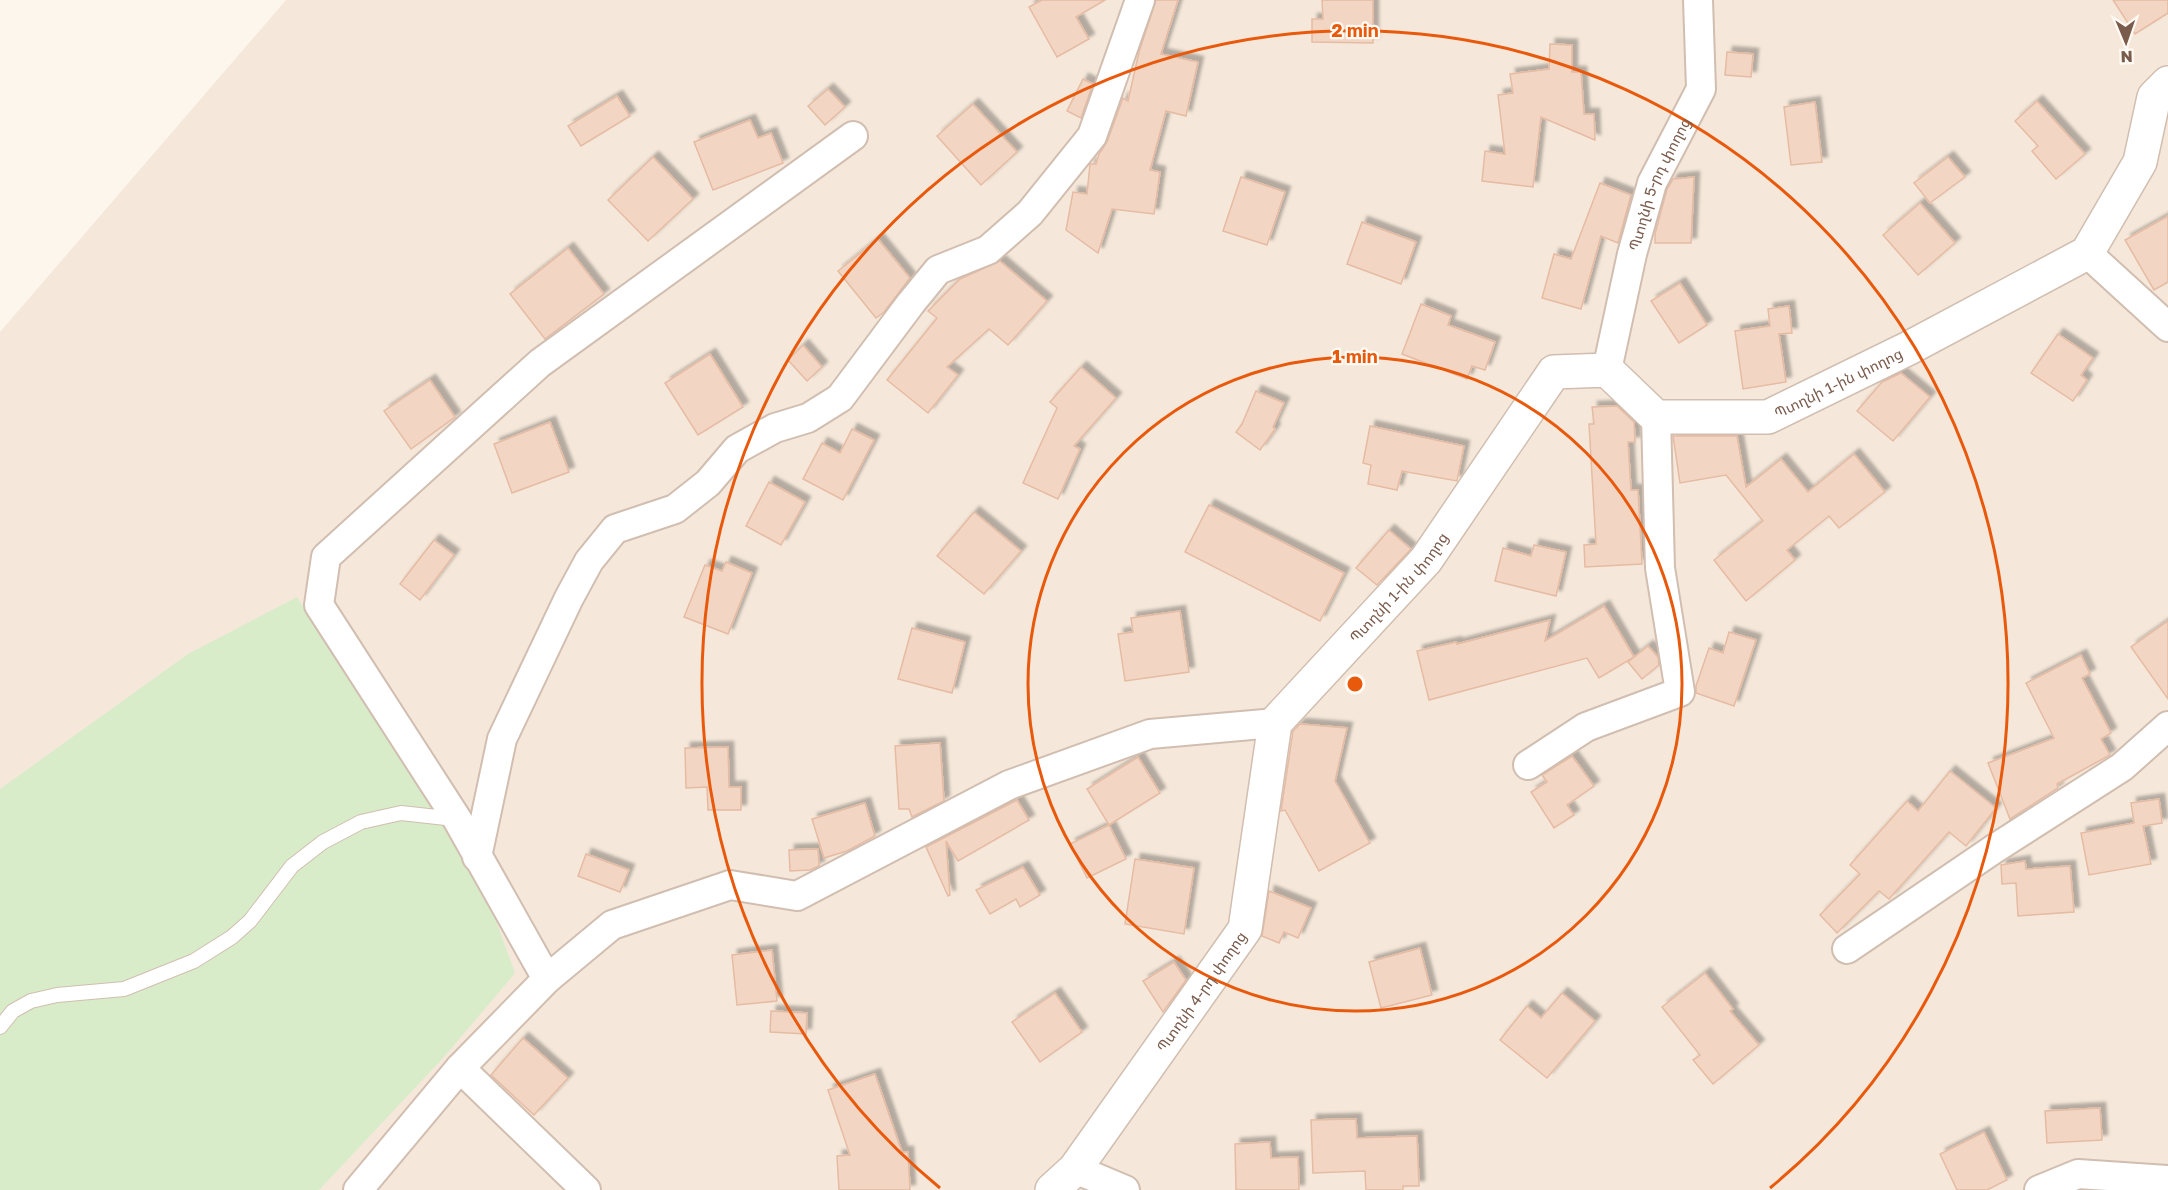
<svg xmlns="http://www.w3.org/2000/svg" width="2168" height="1190" font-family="'Golos Text','Noto Sans Armenian',sans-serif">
	<defs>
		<filter id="shadow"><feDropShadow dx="5.5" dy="-5.5" stdDeviation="1.5" flood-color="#0004"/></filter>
	</defs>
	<rect width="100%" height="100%" fill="#fdf6ec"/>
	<path fill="#f5e8da" d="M286,0H2168V1190H0V332Z"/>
	<path fill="#d8ecc9" d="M297,597L485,890L515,973L444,1057L319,1190H0V789L188,654Z"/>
	<g fill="#f3d5c3" stroke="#e6bba3" stroke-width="1.5" filter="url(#shadow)">
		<path d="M1042,0H1105L1076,17L1089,39L1057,57L1029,7Z"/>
		<path d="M1156,0H1178L1161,54L1198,62L1186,116L1166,111L1150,170L1160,172L1154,214L1112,209L1098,253L1066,230L1073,192L1087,194L1090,164H1096L1099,154L1107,142L1123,98L1128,101L1139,52Z"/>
		<path d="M1322,0H1373V43L1312,42V19H1323Z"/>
		<path d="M2113,0H2168V13L2135,34Z"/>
		<path d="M1550,44L1572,45V72H1581L1584,114H1594L1595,140L1541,117L1533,187L1482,181L1485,151L1505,154L1498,95L1513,93L1510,74L1549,69Z"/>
		<path d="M1727,52L1753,54L1751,77L1725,75Z"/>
		<path d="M1083,79L1093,84L1081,118L1067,111Z"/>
		<path d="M828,89L845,107L825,125L808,106Z"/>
		<path d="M617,96L630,116L581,146L568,126Z"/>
		<path d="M2037,101L2085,154L2056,179L2032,151L2038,146L2015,121Z"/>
		<path d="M1815,102L1822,162L1791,165L1784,107Z"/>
		<path d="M973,104L1017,152L981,185L937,136Z"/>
		<path d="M750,120L758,138L771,133L783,163L713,190L694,142Z"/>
		<path d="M653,157L693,199L648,241L608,200Z"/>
		<path d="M1948,157L1965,177L1930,203L1914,183Z"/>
		<path d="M1241,177L1285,192L1267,245L1223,231Z"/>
		<path d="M1694,177L1691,243H1655V234L1667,189L1673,179Z"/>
		<path d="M1600,183L1631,195L1618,243L1601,236L1581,309L1542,298L1554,254L1571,259Z"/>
		<path d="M1920,203L1955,243L1918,275L1883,235Z"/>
		<path d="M2168,216V282L2154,290L2125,240Z"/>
		<path d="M1362,222L1416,242L1401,284L1347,264Z"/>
		<path d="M878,239L910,278L884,312L876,318L838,271Z"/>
		<path d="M568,248L604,294L545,339L510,294Z"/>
		<path d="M1000,261L1047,301L1008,345L989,329L947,367L958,375L928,413L887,380L937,318L928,311L960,279Z"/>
		<path d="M1680,283L1707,325L1679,343L1651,301Z"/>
		<path d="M1421,304L1451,316L1448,325L1495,342L1485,370L1472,366L1467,379L1402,354Z"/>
		<path d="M1789,306L1792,333L1779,334L1786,382L1743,389L1735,331L1770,326L1768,309Z"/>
		<path d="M2058,334L2093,358L2081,375L2087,380L2073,401L2031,373Z"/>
		<path d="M803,345L822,367L807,381L788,360Z"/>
		<path d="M710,354L743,407L698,435L665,383Z"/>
		<path d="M1081,367L1116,398L1074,446L1080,449L1058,499L1023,483L1057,408L1050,402Z"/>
		<path d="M1901,373L1930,397L1893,441L1857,411L1882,382Z"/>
		<path d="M430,380L455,417L411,449L384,411Z"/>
		<path d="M1256,391L1284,403L1273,427L1275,429L1260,450L1236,432L1242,424Z"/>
		<path d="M1617,406L1634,422L1635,442H1628L1631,490H1638L1642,564L1585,567L1584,545L1596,544L1589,424H1594L1592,407Z"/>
		<path d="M550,422L569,472L512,493L494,444Z"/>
		<path d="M1370,426L1464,446L1457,481L1402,471L1397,490L1368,484L1371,465L1363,463Z"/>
		<path d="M852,429L874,440L843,500L803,479L822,443L840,453Z"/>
		<path d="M1673,436H1737L1746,487L1781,459L1808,492L1854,454L1885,492L1839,528L1829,516L1787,550L1795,560L1746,601L1714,560L1763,521L1726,475L1680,483Z"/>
		<path d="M769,482L805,502L781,545L746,526Z"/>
		<path d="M1209,505L1344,573L1320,621L1185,552Z"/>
		<path d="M974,512L1021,551L984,594L937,556Z"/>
		<path d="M1389,530L1411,549L1377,585L1356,568Z"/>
		<path d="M434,540L454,555L420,600L400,584Z"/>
		<path d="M1534,545L1566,552L1556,596L1495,581L1503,548L1531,556Z"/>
		<path d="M726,562L752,573L728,634L684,617L705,565L722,571Z"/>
		<path d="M1604,606L1634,657L1599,678L1587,658L1429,700L1417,651L1456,642L1457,644L1550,620L1545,641Z"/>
		<path d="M1180,611L1189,672L1125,681L1118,634L1133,632L1131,618Z"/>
		<path d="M2168,621V699L2131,647Z"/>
		<path d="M912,628L965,642L952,693L898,679Z"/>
		<path d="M1729,632L1756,640L1734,706L1696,693V686L1709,648L1723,653Z"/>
		<path d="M1648,646L1658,657L1659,665L1642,679L1628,662Z"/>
		<path d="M2081,655L2090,674L2082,678L2111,733L2101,739L2110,755L2057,784L2058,788L2010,819L1988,763L2054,738L2026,683Z"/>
		<path d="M1300,724L1347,728L1335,781L1370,843L1319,871L1285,810L1281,811L1293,731Z"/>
		<path d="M940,743L944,801L912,817L909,809H899L895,746Z"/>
		<path d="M728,747L729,787H741V810H708L707,787L686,788L685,748Z"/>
		<path d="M1572,756L1594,786L1567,805L1574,815L1554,828L1531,792L1547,782L1542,775Z"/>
		<path d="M1138,757L1160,793L1109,825L1087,789Z"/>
		<path d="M1950,771L1996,808L1966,846L1949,832L1889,899L1879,891L1837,933L1820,915L1860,874L1850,865L1907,801L1918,811Z"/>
		<path d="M2159,799L2162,823L2143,826L2151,864L2089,875L2081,833L2134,823L2131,803Z"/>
		<path d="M1017,800L1029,820L958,861L946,841L950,895L948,896L926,847Z"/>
		<path d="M865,803L875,836L847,851L824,858L812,819Z"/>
		<path d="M1109,825L1126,859L1087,878L1070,844Z"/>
		<path d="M818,849L819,866L810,870L790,871L789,850Z"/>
		<path d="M586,854L629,870L620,892L578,876Z"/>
		<path d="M1135,859L1194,868L1184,934L1125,924Z"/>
		<path d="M2025,861L2026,869L2070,866L2074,912L2018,916L2016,883L2002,884L2001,865Z"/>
		<path d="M1023,867L1040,895L1020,907L1016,899L990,914L976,890Z"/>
		<path d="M1269,891L1311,908L1298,938L1284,932L1279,943L1262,936Z"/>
		<path d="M1420,948L1432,995L1381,1008L1369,962Z"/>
		<path d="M772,950L777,1001L737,1005L732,955Z"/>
		<path d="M1174,962L1186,980L1163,1012L1143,981Z"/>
		<path d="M1705,973L1733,1009L1730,1011L1759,1045L1713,1084L1693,1060L1700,1055L1662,1007Z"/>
		<path d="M1055,993L1082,1032L1040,1062L1012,1022Z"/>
		<path d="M1562,993L1595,1021L1547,1078L1500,1040L1527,1006L1541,1018Z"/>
		<path d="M771,1011L807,1013L806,1034L770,1032Z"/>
		<path d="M523,1038L568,1078L534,1115L491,1075Z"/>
		<path d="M875,1074L902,1152H908L910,1190H839L837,1156L850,1155L828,1090Z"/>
		<path d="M2100,1108L2102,1140L2047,1143L2045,1111Z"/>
		<path d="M1356,1119L1357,1138L1417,1136L1419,1186H1403V1190H1366L1365,1171L1313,1173L1311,1120Z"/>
		<path d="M1984,1132L2007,1180L1987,1190H1957L1940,1154Z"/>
		<path d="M1270,1142L1271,1158L1298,1157L1299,1190H1236L1235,1144Z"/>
	</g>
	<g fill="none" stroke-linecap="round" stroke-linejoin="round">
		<defs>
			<path id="service" d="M0,1027L13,1011L31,1001L57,995L124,989L194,961L232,937L250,921L292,866L323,842L361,822L401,813L455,819"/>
			<g id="minor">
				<path d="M2087,253L2168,327"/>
				<path id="s1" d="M1607,370L1632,254L1652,183L1701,89L1698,0"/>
				<path d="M1528,765L1586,727L1680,692L1660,568L1656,417"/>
				<path d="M477,857L502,739L569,598L589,561L615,529L675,509L708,483L737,449L775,428L808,418L840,398L911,303L938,270L988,250L1030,213L1092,136L1140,0"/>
				<path d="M1847,949L1994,849L2122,767L2168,726"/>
				<path d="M547,979L457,819L319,605L326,557L540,363L853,136"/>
				<path d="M460,1068L586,1190"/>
				<path d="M1075,1169L1125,1190"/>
				<path d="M358,1190L460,1068L547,979L612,925L730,885L797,896L1009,785L1150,734L1275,723"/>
				<path d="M2039,1190L2078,1174L2168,1180"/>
			</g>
			<g id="tertiary">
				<path id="s2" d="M1052,1190L1075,1169L1245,929L1275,723L1426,560L1554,372L1607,370L1656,417H1768L1909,348L2087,253L2140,162L2154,97L2168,83"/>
			</g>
		</defs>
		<use href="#service" stroke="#d1beb0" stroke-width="16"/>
		<use href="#minor" stroke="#d1beb0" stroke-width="32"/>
		<use href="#tertiary" stroke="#d1beb0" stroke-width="36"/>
		<use href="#service" stroke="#fff" stroke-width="14"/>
		<use href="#minor" stroke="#fff" stroke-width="28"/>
		<use href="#tertiary" stroke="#fff" stroke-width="33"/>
	</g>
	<g fill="none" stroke="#e8590c" stroke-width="3">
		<circle cx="1355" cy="684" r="327"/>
		<path d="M940 1188A653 653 0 1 1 1770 1188"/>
	</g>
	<g text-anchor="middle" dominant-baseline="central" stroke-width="4.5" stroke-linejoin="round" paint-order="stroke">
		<g font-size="15" fill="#7a5c4d" stroke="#fffaf3">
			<text stroke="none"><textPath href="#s1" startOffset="194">Պտղնի 5-րդ փողոց</textPath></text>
			<text stroke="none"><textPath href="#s2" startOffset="1294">Պտղնի 1-ին փողոց</textPath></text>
			<text stroke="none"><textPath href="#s2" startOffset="717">Պտղնի 1-ին փողոց</textPath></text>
			<text stroke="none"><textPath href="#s2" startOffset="249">Պտղնի 4-րդ փողոց</textPath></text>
		</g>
	</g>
	<circle cx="1355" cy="684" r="9" fill="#e8590c" stroke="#fffaf3" stroke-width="3"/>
	<g font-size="18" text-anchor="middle" font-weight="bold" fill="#e8590c" stroke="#fffaf3" stroke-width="4.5" stroke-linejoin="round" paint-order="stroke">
		<text x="1355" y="37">2 min</text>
		<text x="1355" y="363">1 min</text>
	</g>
	<g transform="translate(2126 42) rotate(178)" stroke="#fffaf3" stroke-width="4.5" paint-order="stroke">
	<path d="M0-4.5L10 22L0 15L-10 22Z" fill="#7a5c4d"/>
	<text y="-9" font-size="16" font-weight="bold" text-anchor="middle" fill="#7a5c4d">N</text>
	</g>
</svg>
